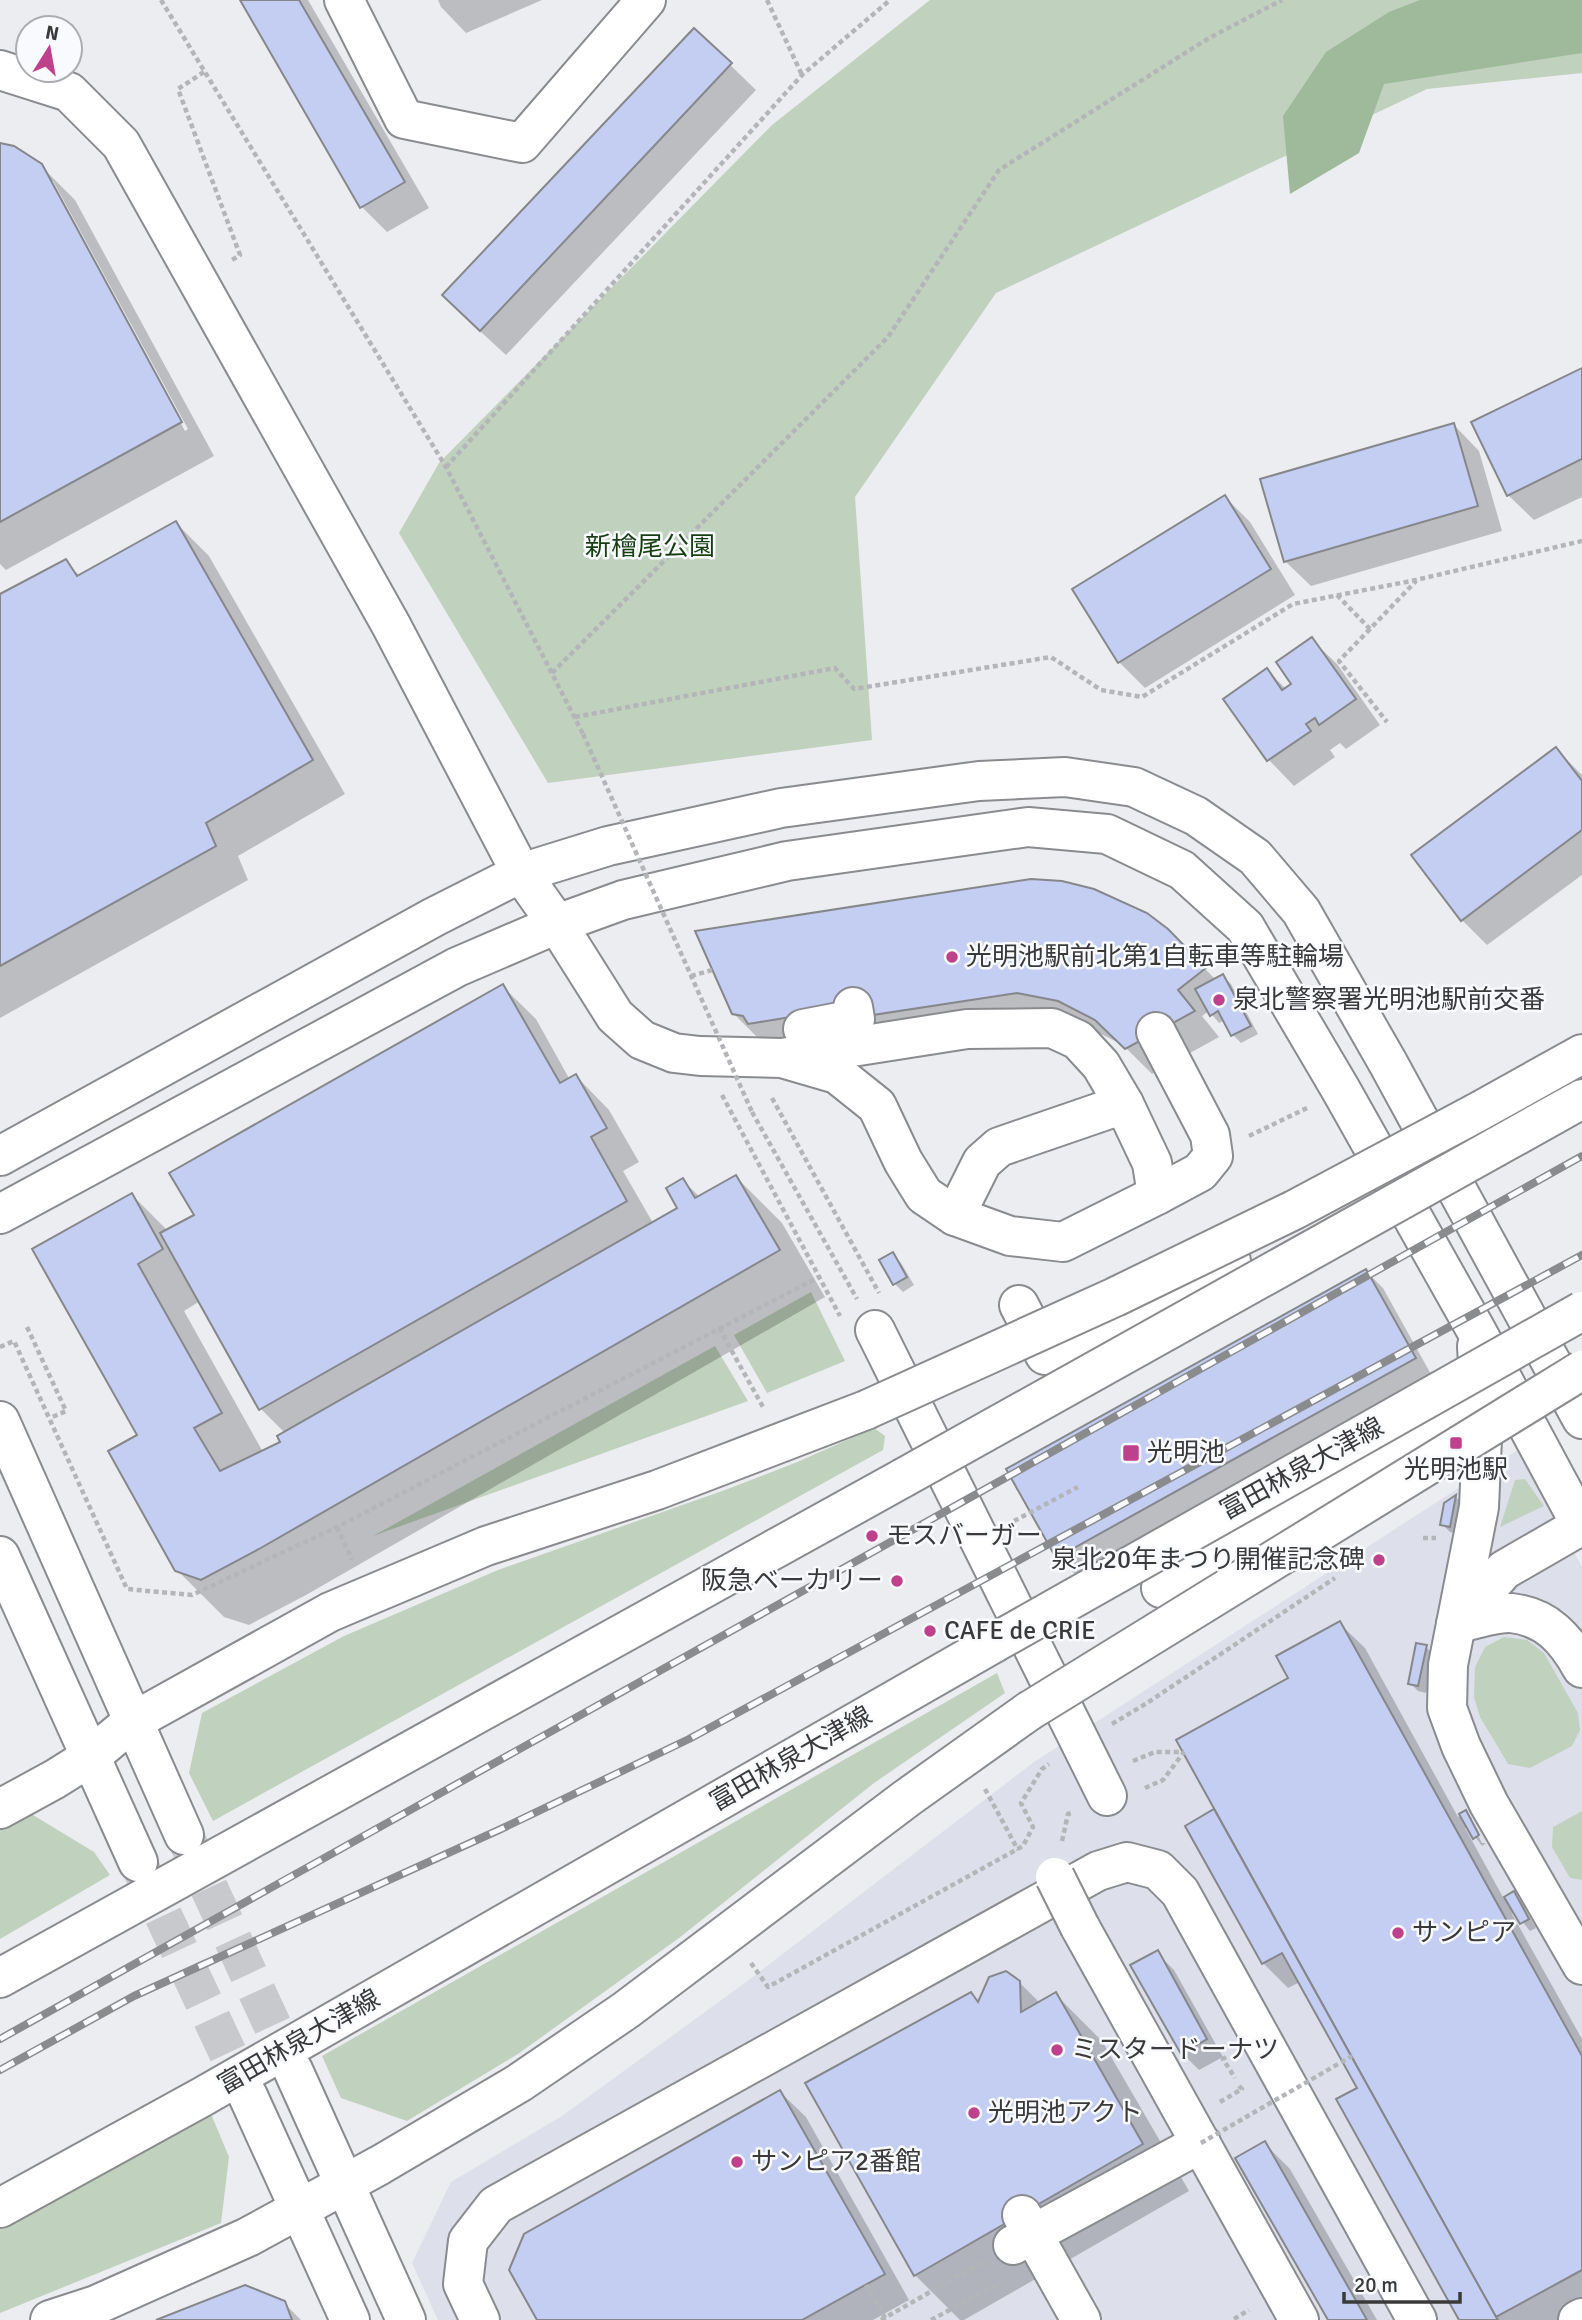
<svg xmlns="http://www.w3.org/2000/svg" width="1582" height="2320" font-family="Signika,'Noto Sans JP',sans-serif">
	<rect width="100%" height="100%" fill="#ebedf0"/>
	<path fill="#dde0eb" d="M1519,1449L1582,1567V2320H438L412,2263L451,2182L562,2116L746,1982L1034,1762Z"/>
	<g fill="#c0d1bd">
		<path d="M930,0H1582V73L1427,89L996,293L855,497L872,740L548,783L399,533L439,463L772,125Z"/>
		<path d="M811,1292L845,1361L767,1393L734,1335Z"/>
		<path d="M715,1346L748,1401L373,1536Z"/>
		<path d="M874,1428L885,1436L883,1450L213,1821L189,1773L202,1713L344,1636L498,1570L725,1490L795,1463Z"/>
		<path d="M1525,1479L1544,1506L1500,1527L1515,1480Z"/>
		<path d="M1504,1637L1527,1640L1544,1653L1578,1713L1580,1730L1572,1746L1530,1768L1508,1764L1480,1717L1474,1697L1475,1667L1485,1647Z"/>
		<path d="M997,1673L1005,1693L874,1783L679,1938L518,2054L407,2121L341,2098L322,2056Z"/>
		<path d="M1582,1811V1880L1570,1878L1552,1847L1553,1827Z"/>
		<path d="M28,1812L94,1852L110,1875L0,1939V1826Z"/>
		<path d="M211,2114L229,2157L221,2223L0,2313V2228Z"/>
	</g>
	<path fill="#9eba9b" d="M1420,0H1582V53L1384,84L1359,153L1290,194L1283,116L1326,52L1389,12Z"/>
	<g fill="#0003" fill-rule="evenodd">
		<path d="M242,0H308L429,208L387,232L362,207Z"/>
		<path d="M438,0H542L466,33L441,7Z"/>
		<path d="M694,30L756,90L506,355L469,321Z"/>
		<path d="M0,145L41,166L75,200L214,456L6,570L0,564ZM49,181H53L188,429L185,431Z"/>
		<path d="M1582,370V497L1534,520L1508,495Z"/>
		<path d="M1454,425L1479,451L1502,531L1311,586L1285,561Z"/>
		<path d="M1225,497L1250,522L1295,595L1145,688L1119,662L1074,590Z"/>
		<path d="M176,523L209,556L345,794L238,856L248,880L0,1018V596L65,561L80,576Z"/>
		<path d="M1311,639L1337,664L1380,725L1346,749L1340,743L1330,750L1335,757L1294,786L1269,760L1226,699L1267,670L1286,689L1293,684Z"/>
		<path d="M1556,749L1582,775V875L1487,945L1462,920Z"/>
		<path d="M1167,930L1216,980L1223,976L1231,984L1258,1034L1241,1043L1233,1035L1225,1020L1219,1023L1209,1011L1202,1016L1219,1037L1152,1074L1123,1045L1085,1026L775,1049L759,1039L733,1013Z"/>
		<path d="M502,986L536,1019L570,1080L576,1076L609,1110L639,1162L623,1171L653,1223L679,1208L682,1180L700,1197L736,1177L782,1223L825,1297L306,1595L249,1625L224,1617L177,1570L139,1436L132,1195L168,1231L196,1216ZM200,1301L261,1409L285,1433L283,1443L263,1452L184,1311Z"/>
		<path d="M893,1255L901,1263L914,1285L903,1292L895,1284Z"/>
		<path d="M1366,1271L1383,1288L1432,1376L1075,1574L1058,1557L1009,1470Z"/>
		<path d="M1456,1497L1463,1505L1458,1534L1450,1532L1442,1524L1446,1504Z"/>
		<path d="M1339,1623L1365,1648L1458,1817L1465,1812L1472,1819H1469L1482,1843H1486L1482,1846L1468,1827L1465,1828L1504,1899L1513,1893L1521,1901L1536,1928L1530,1931L1515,1912L1512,1914L1582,2039V2310L1563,2320H1461L1359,2088L1300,1982L1288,1988L1263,1963L1187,1827L1217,1810L1291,1679Z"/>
		<path d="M1426,1647L1434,1655L1426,1693L1418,1691L1410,1683Z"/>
		<path d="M1157,1953L1174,1970L1223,2057L1199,2070L1182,2053Z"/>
		<path d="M1019,1982L1040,2003L1056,1995L1102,2041L1189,2191L964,2320H960L915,2275L971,1994L979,2003Z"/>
		<path d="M780,2092L806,2117L909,2300L873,2320H539Z"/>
		<path d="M1264,2143L1290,2169L1377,2320H1330Z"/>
		<path d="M284,2303L301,2320H161Z"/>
	</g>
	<g fill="#c4cef3" stroke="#86878a" stroke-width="2">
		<path d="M240,0H299L405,182L360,208Z"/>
		<path d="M694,28L732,63L480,331L442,295Z"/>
		<path d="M0,143L14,146L42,164L182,422L0,522Z"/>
		<path d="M1582,368V459L1507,496L1471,422Z"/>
		<path d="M1454,423L1478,506L1284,562L1260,479Z"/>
		<path d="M1225,495L1271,569L1118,663L1072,589Z"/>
		<path d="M176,521L313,760L206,823L216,846L0,966V594L66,559L77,576Z"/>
		<path d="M1312,637L1356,699L1319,725L1315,718L1306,724L1311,731L1267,761L1223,699L1267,668L1282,690L1291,684L1276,662Z"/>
		<path d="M1556,747L1582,781V830L1461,921L1411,855Z"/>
		<path d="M1031,879L1062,881L1094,889L1147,913L1168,929L1206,968L1178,990L1195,1011L1125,1049L1095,1020L1058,1001L1017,993L866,1016L864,1005L748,1024L743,1016L732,1014L695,931Z"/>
		<path d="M1223,974L1251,1026L1231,1036L1218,1011L1210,1016L1195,989Z"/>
		<path d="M503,984L560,1083L576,1074L607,1128L591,1137L627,1201L259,1410L160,1233L194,1215L169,1173Z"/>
		<path d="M736,1175L780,1250L259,1549L201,1580L175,1571L108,1451L137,1435L32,1249L132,1193L163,1249L138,1264L222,1413L194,1428L220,1471L280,1442L277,1436L677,1208L666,1188L683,1178L695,1198Z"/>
		<path d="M893,1252L907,1277L893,1285L879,1260Z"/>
		<path d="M1366,1269L1416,1358L1056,1558L1006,1469Z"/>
		<path d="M1456,1495L1450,1527L1440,1525L1444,1503Z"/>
		<path d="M1340,1621L1582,2056V2270L1496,2317L1176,1740L1288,1678L1276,1656Z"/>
		<path d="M1416,1643L1427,1645L1418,1686L1408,1684Z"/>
		<path d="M1214,1809L1496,2317L1498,2320H1459L1336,2099L1357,2088L1282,1953L1262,1964L1185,1826Z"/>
		<path d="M1466,1810L1479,1835L1473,1839L1459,1814Z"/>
		<path d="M1514,1891L1529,1919L1520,1924L1504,1897Z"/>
		<path d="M1158,1950L1207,2039L1181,2054L1130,1965Z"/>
		<path d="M1006,1971L1020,1981L1021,2012L1056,1992L1143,2144L914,2276L805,2083L971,1992L978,2002L989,1977Z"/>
		<path d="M780,2090L885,2274L802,2320H537L509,2270L524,2234Z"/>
		<path d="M1265,2141L1367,2320H1328L1235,2158Z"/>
		<path d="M245,2285L285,2301L292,2320H156Z"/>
	</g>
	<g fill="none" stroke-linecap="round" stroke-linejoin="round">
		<g stroke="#c8c9cc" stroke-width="38" stroke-dasharray="38 19" stroke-linecap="butt">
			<path d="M185,1836L293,2070"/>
			<path d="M139,1864L248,2096"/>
		</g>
		<defs>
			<g id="minor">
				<path d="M344,0L404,119L522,143L646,0"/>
				<path d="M0,70L69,92L121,144L391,625L521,873L557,924L615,1016L642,1040L674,1053L700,1056L782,1058L967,1029L1052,1028L1078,1040L1101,1065L1124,1104L1152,1163L1157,1195L1063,1242L1010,1236L955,1216L924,1195L903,1161L877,1106L837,1074L782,1058"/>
				<path d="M803,1029L855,1019L853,1007"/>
				<path d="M1156,1032L1210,1135L1213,1156L1200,1172L1157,1195"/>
				<path d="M0,1156L434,917L521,873L608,846L781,808L979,781L1065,777L1134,787L1196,816L1255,857L1301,911L1388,1063L1582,1419"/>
				<path d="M0,1214L457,967L557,924L623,900L787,861L1028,827L1107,834L1182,870L1245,927L1341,1090L1476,1330L1582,1527"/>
				<path d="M955,1216L982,1162L999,1147L1124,1104"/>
				<path d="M1019,1305L1045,1355L1231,1261"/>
				<path d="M875,1330L1107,1796"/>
				<path d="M1477,1346L1482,1439L1479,1507L1448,1665L1447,1708L1461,1746L1489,1804L1582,1965"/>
				<path d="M1161,1588L1447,1414"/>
				<path d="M1458,1622L1504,1570L1582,1525"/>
				<path d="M1456,1624C1473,1620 1495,1612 1511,1613C1547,1617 1566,1639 1582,1668"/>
				<path d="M1080,1927L1299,2320"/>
				<path d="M1022,2215L1081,2320"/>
				<path d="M1013,2245L1201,2143"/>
				<path d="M480,2320L463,2284L468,2241L496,2205L1098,1871L1127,1862L1158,1870L1180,1892L1417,2320"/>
				<path d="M1578,2320L1582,2318"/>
			</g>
			<g id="major">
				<path d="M1476,1113L1582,1054"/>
				<path d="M1496,1147L1582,1099"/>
				<path d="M0,1421L184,1835"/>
				<path d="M0,1556L138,1862"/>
				<path d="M0,1809L55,1779L90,1757L132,1722L330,1612L486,1546L657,1490L866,1410"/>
				<path d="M0,1978L903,1478"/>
				<path d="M293,2070L406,2320"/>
				<path d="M248,2096L350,2320"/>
				<path d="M0,2208L202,2097L994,1643"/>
				<path d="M50,2320L96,2305L248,2237L380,2165L519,2083L626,2010L907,1798L1029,1711"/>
			</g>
		</defs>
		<use href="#minor" stroke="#8a8b8e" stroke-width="42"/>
		<use href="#major" stroke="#8a8b8e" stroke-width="42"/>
		<g stroke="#b4b5b8" stroke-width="4.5" stroke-dasharray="5 3.5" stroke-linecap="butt">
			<path d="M161,0L446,467L583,734"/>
			<path d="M767,0L802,75"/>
			<path d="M204,72L178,89L240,255L232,260"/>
			<path d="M446,467L802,75L890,0"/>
			<path d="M1337,595L1370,629L1416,581"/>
			<path d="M1370,629L1339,661L1387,722"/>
			<path d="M552,673L888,337L999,170L1209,38L1282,0"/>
			<path d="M575,717L835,668L854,689L1051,657L1101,690L1142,697L1293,604L1416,580L1582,541"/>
			<path d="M691,976L712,970"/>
			<path d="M722,1095L840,1316"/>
			<path d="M772,1098L879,1293"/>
			<path d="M752,1112L857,1299"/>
			<path d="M1249,1136L1307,1108"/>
			<path d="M27,1327L66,1411L50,1418"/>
			<path d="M719,1328L763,1407"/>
			<path d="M0,1347L14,1341L127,1589L192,1595L337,1527L819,1277"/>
			<path d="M1014,1521L1078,1487"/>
			<path d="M337,1527L352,1560"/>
			<path d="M1423,1538H1436"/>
			<path d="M1112,1724L1147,1703L1335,1578"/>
			<path d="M1133,1761L1155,1752H1184"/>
			<path d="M1145,1788L1163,1780L1184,1752"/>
			<path d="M985,1789L1018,1850"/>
			<path d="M1062,1841L1068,1814L1074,1812"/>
			<path d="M751,1963L768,1987L1023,1846L1033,1827L1021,1803L1042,1769L1049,1764"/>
			<path d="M1226,2057L1223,2059L1235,2078"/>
			<path d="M1220,2102L1242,2089L1239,2086"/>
			<path d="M866,2285L885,2318"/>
			<path d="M1234,2319L1249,2310"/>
			<path d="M881,2320L981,2263"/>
			<path d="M931,2320L1000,2283"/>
		</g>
		<use href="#minor" stroke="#fff" stroke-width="38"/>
		<use href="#major" stroke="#fff" stroke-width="38"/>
		<defs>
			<g id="rail">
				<path d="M0,2039L1582,1156"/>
				<path d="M0,2070L134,1996L501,1829L689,1739L1582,1255"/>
			</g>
		</defs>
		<use href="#rail" stroke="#8a8b8d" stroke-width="8"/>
		<use href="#rail" stroke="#f9fafd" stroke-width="5" stroke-dasharray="16" stroke-linecap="butt"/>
		<defs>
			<path id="minor-bridge" d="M1055,1877L1080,1927"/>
			<g id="major-bridge">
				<path d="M866,1410L1115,1297L1294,1210L1476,1113"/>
				<path d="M903,1478L1496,1147"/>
				<path d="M994,1643L1582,1311"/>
				<path d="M1029,1711L1582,1370"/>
			</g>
		</defs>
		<use href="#minor-bridge" stroke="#8a8b8e" stroke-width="42" stroke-linecap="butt"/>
		<use href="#major-bridge" stroke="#8a8b8e" stroke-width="42" stroke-linecap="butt"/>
		<g stroke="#b4b5b8" stroke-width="4.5" stroke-dasharray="5 3.5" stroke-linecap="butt">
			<path d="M583,734L752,1112"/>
			<path d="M1201,2143L1352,2056"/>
		</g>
		<use href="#minor-bridge" stroke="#fff" stroke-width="38"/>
		<use href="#major-bridge" stroke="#fff" stroke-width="38"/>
	</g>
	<g fill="#bf408b" stroke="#f9fafd" stroke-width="2.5">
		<circle cx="952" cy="957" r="7"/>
		<circle cx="1219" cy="1000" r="7"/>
		<rect x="1449" y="1436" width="14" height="14" rx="3.5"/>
		<rect x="1122" y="1444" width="18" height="18" rx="3.5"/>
		<circle cx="872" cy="1536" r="7"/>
		<circle cx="1379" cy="1560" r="7"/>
		<circle cx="897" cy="1581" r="7"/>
		<circle cx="930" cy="1631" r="7"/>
		<circle cx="1398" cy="1933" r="7"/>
		<circle cx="1057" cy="2050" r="7"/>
		<circle cx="974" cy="2113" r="7"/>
		<circle cx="737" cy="2162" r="7"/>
	</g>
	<g text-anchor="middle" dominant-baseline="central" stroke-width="5" stroke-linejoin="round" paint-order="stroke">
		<g font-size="26" fill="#173e13" stroke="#f9fafd">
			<text x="650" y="547">新檜尾公園</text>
		</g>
		<g font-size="26" fill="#3a3a3b" stroke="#f9fafd" text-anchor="start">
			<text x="966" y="957">光明池駅前北第1自転車等駐輪場</text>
			<text x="1233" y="1000">泉北警察署光明池駅前交番</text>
			<text x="1147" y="1453">光明池</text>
			<text x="1456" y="1470" text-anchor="middle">光明池駅</text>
			<text x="886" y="1536">モスバーガー</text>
			<text x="1365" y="1560" text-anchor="end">泉北20年まつり開催記念碑</text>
			<text x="883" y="1581" text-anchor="end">阪急ベーカリー</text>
			<text x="944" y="1631">CAFE de CRIE</text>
			<text x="1412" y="1933">サンピア</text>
			<text x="1071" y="2050">ミスタードーナツ</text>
			<text x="988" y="2113">光明池アクト</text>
			<text x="751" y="2162">サンピア2番館</text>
		</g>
		<g font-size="26" fill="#3a3a3b" stroke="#f9fafd">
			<text transform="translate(1302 1469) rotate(-29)">富田林泉大津線</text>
			<text transform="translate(791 1759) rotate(-30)">富田林泉大津線</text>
			<text transform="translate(299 2042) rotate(-30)">富田林泉大津線</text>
		</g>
	</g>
	<g transform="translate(49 49) rotate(11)"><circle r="33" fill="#f9fafd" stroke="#adadaf" stroke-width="2"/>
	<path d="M0-5L12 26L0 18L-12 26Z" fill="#bf408b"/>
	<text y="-10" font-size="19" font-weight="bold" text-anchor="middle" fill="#3a3a3b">N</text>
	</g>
	<path d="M1344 2292v10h116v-10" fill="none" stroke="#3a3a3b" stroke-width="3.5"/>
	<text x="1354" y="2292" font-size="21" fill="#3a3a3b" stroke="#f9fafd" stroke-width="5" paint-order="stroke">20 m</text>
</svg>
